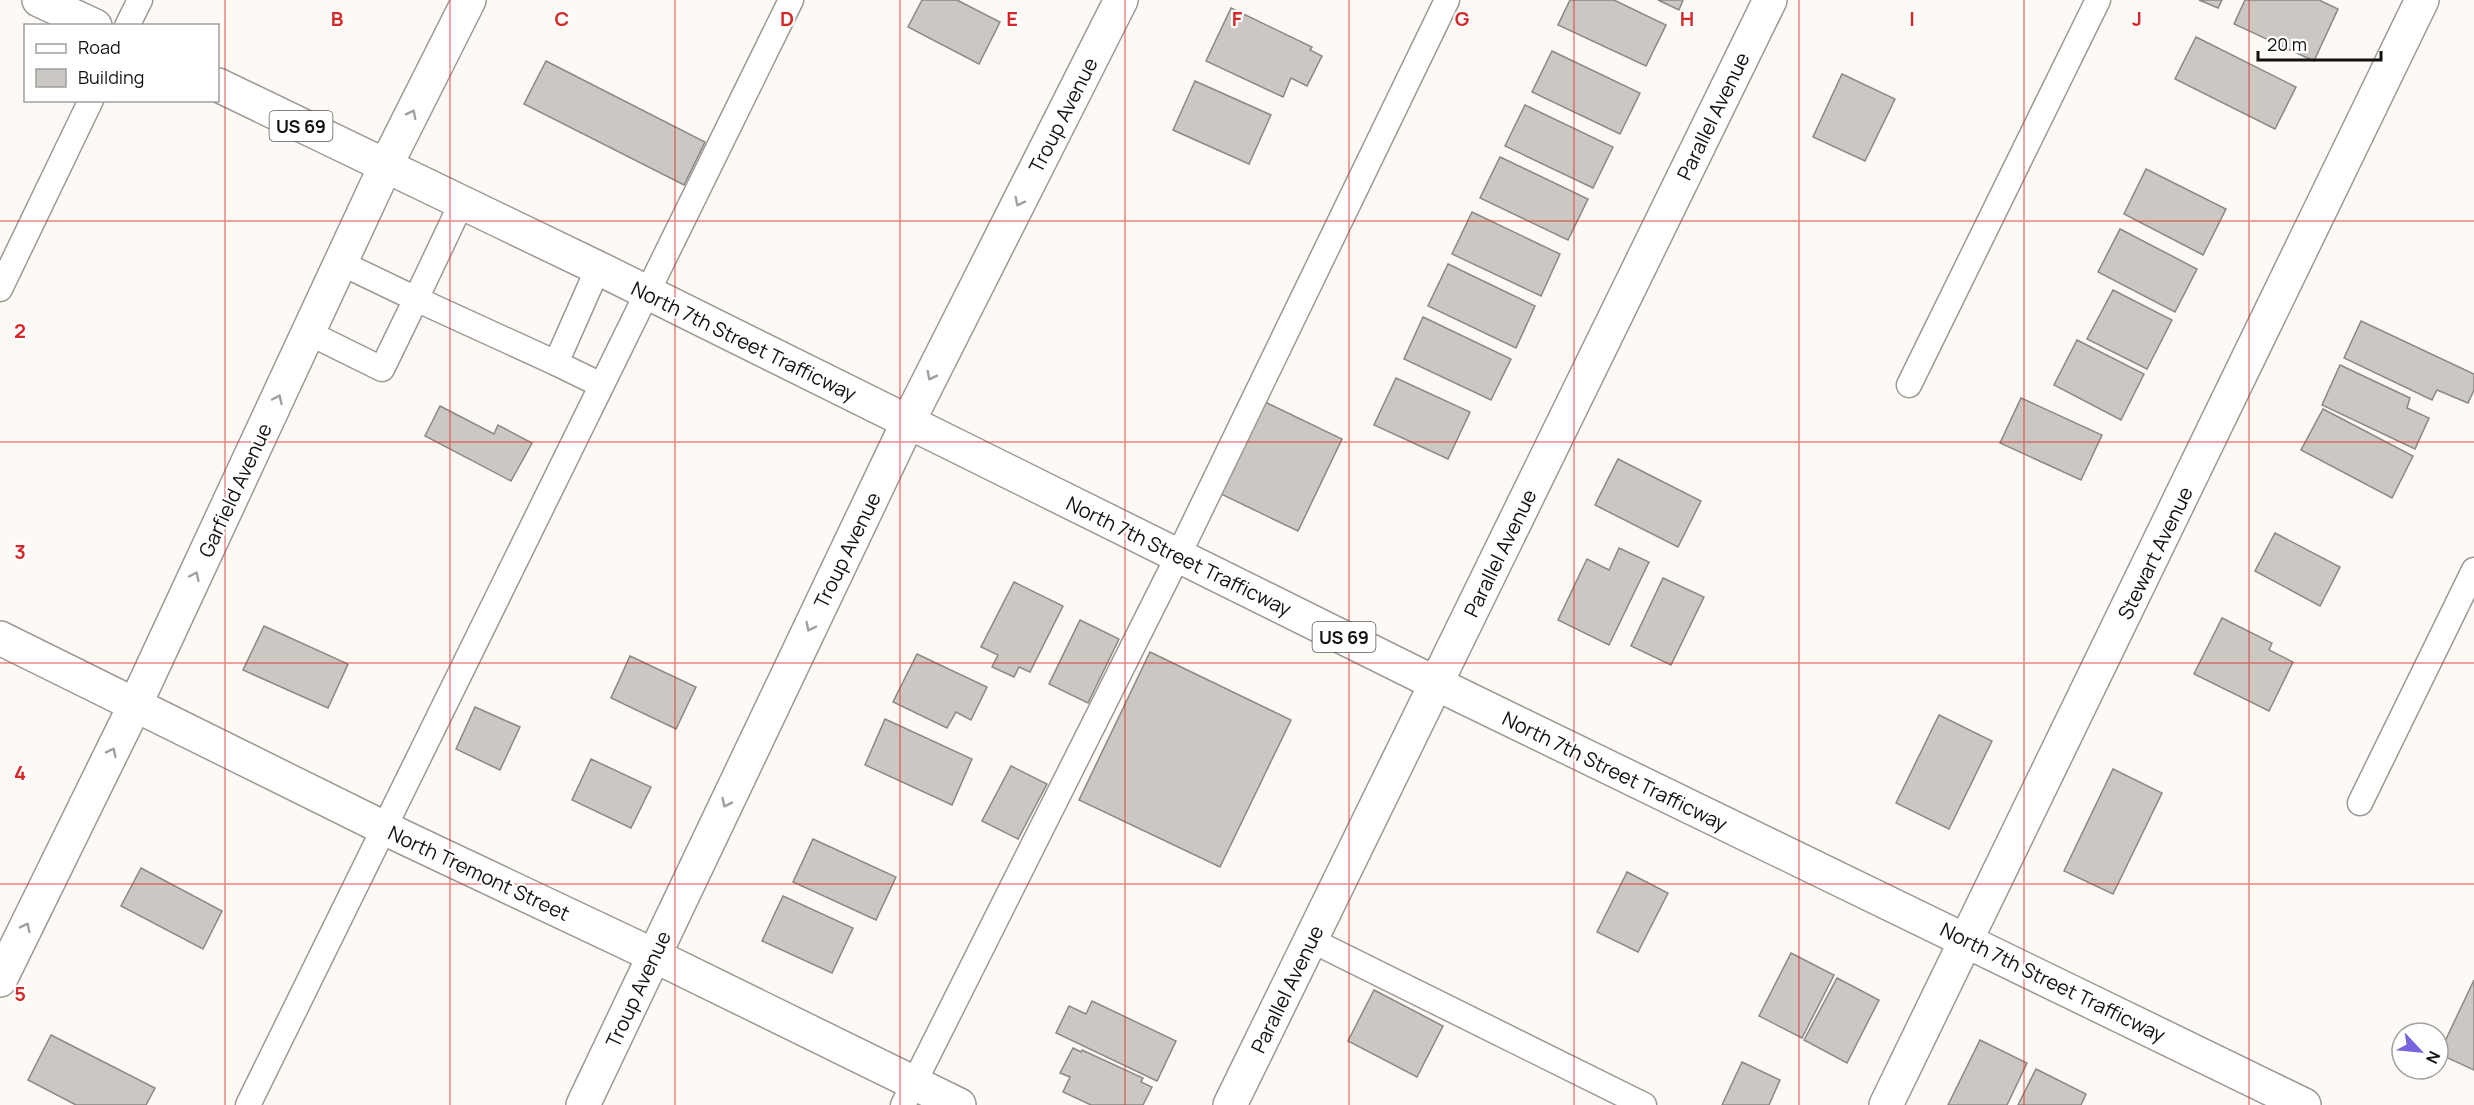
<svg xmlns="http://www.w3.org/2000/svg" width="2474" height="1105" font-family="Manrope,sans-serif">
	<rect width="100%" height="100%" fill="#fdf9f4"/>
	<g fill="#cbc7c2" stroke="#8c8984" stroke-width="1.5">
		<path d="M922,0H957L1000,22L979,64L908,27Z"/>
		<path d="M1570,0H1614L1666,25L1646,66L1558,25Z"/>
		<path d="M1658,0H1683L1679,10Z"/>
		<path d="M2199,0H2222L2218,8Z"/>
		<path d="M2245,0H2319L2338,9L2314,61L2234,24Z"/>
		<path d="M1231,8L1312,47L1310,50L1322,56L1307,86L1291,78L1283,97L1206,61Z"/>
		<path d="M2196,37L2296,87L2275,129L2175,79Z"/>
		<path d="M1552,51L1640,93L1620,134L1532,92Z"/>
		<path d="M546,61L705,142L684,185L524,104Z"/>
		<path d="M1842,74L1895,99L1865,161L1813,137Z"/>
		<path d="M1195,81L1271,115L1249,164L1173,130Z"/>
		<path d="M1525,105L1613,147L1593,188L1505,146Z"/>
		<path d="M1500,157L1588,199L1568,240L1480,198Z"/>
		<path d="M2146,169L2226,209L2203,255L2124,214Z"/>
		<path d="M1472,212L1560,254L1541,296L1452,254Z"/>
		<path d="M2120,229L2197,269L2175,312L2098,272Z"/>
		<path d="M1448,264L1535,306L1516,348L1428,306Z"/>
		<path d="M2113,290L2172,320L2147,369L2087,339Z"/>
		<path d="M1423,317L1511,359L1491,400L1404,359Z"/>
		<path d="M2361,321L2474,374V390L2468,403L2437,390L2432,400L2344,358Z"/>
		<path d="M2077,340L2144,374L2121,420L2054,385Z"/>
		<path d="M2340,365L2410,398L2407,408L2429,418L2415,449L2322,405Z"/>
		<path d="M1396,378L1470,412L1448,459L1374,425Z"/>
		<path d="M2021,398L2102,435L2081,480L2000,443Z"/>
		<path d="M1265,402L1342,439L1298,531L1221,494Z"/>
		<path d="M440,406L494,434L498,425L532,443L511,481L425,436Z"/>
		<path d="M2323,409L2413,456L2392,498L2301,450Z"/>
		<path d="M1618,459L1701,501L1678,547L1595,505Z"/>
		<path d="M2275,533L2340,567L2320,606L2255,571Z"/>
		<path d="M1619,548L1649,562L1609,645L1558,620L1587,559L1609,570Z"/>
		<path d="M1663,578L1704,597L1671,665L1631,646Z"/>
		<path d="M1014,582L1063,606L1030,672L1019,667L1014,677L992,667L998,655L981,647Z"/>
		<path d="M2222,618L2272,643L2269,650L2293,662L2269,711L2194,674Z"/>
		<path d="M1080,620L1119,639L1088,703L1049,684Z"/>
		<path d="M264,626L348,664L328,708L243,670Z"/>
		<path d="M1150,652L1291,720L1220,867L1079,800Z"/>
		<path d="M917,654L987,687L971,720L956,712L947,728L893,702Z"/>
		<path d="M630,656L696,687L676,729L611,698Z"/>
		<path d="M475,707L520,727L500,770L456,749Z"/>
		<path d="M1939,715L1992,741L1949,829L1896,803Z"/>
		<path d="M885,719L972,759L952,805L865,765Z"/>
		<path d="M591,759L651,787L631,828L572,800Z"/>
		<path d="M1011,766L1047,784L1018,839L982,821Z"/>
		<path d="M2113,769L2162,793L2113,894L2064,871Z"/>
		<path d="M813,839L896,877L876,920L793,882Z"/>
		<path d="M141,868L222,911L203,949L121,906Z"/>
		<path d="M1627,872L1668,893L1638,952L1597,932Z"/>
		<path d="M783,896L853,928L832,973L762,941Z"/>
		<path d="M1791,953L1834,975L1802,1038L1759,1016Z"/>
		<path d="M1837,978L1879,1000L1847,1063L1804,1040Z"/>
		<path d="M2474,980V1070L2439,1054Z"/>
		<path d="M1374,990L1443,1026L1417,1077L1348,1041Z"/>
		<path d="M1092,1001L1176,1041L1157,1081L1056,1033L1069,1006L1086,1014Z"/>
		<path d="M51,1035L155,1088L146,1105H76L28,1080Z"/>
		<path d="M1980,1040L2027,1063L2007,1105H1948Z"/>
		<path d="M1073,1048L1081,1052L1082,1050L1143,1078L1141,1082L1152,1087L1143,1105H1091L1063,1092L1070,1077L1060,1073Z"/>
		<path d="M1742,1062L1780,1080L1769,1105H1722Z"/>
		<path d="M2036,1069L2086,1094L2081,1105H2018Z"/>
	</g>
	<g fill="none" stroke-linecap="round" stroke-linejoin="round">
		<defs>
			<g id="service">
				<path d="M127,26L140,0"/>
				<path d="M341,263L416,299L462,202"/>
				<path d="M0,289L91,100"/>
				<path d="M309,333L382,369L416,299L556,363L598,268"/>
				<path d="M556,363L601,385"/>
				<path d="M1909,385L2098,0"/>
				<path d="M2360,803L2474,570"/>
				<path d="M1311,940L1644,1105"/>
				<path d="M248,1105L791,0"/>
				<path d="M903,1105L1178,556L1447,0"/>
			</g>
			<g id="minor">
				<path d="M0,638L384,828L653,955L959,1105"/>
				<path d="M0,980L135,705L385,167L469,0"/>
				<path d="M583,1105L908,422L1121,0"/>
				<path d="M1230,1105L1770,0"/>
				<path d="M1886,1105L2422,0"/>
			</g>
			<g id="primary">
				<path d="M39,0L95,26"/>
				<path d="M218,85L598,268L1437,684L2304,1105"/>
			</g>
		</defs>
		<use href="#service" stroke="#9d9994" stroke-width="27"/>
		<use href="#minor" stroke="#9d9994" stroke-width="36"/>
		<use href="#primary" stroke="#9d9994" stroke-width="36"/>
		<use href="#service" stroke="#fff" stroke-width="24"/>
		<use href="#minor" stroke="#fff" stroke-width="33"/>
		<use href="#primary" stroke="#fff" stroke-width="33"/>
	</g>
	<defs><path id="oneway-chevron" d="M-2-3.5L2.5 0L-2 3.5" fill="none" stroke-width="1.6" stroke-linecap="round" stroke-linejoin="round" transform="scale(1.5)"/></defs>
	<g stroke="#a1a09f">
		<use href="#oneway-chevron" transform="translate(412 114) rotate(-63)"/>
		<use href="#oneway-chevron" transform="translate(1019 202) rotate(117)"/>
		<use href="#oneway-chevron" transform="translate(931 376) rotate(117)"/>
		<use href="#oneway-chevron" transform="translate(278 399) rotate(-65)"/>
		<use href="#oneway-chevron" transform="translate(195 576) rotate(-65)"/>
		<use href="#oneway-chevron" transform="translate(810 627) rotate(116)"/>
		<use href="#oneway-chevron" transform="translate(112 752) rotate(-64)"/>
		<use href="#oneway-chevron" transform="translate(726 803) rotate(116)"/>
		<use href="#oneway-chevron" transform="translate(26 927) rotate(-64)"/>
	</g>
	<path fill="none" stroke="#d62828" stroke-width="1.5" stroke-opacity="0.55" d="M225,0V1105M450,0V1105M675,0V1105M900,0V1105M1125,0V1105M1349,0V1105M1574,0V1105M1799,0V1105M2024,0V1105M2249,0V1105M0,221H2474M0,442H2474M0,663H2474M0,884H2474"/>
	<g text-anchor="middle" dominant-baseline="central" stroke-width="4.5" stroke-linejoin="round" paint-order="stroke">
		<g fill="#fff" stroke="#5a5958" stroke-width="1.5">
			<rect x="269.5" y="111" width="63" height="30" rx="4.5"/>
			<rect x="1312.5" y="622" width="63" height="30" rx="4.5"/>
		</g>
		<g font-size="18" font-weight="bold" fill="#131210">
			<text x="301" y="126">US 69</text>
			<text x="1344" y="637">US 69</text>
		</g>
		<g font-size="20" fill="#131210" stroke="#fff">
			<text transform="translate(1063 115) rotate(-63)">Troup Avenue</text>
			<text transform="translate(1713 116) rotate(-64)">Parallel Avenue</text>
			<text transform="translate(744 341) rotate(26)">North 7th Street Trafficway</text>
			<text transform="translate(235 490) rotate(-65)">Garfield Avenue</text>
			<text transform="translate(847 550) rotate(-64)">Troup Avenue</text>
			<text transform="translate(1500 553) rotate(-64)">Parallel Avenue</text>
			<text transform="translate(2155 553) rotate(-64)">Stewart Avenue</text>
			<text transform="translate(1179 556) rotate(26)">North 7th Street Trafficway</text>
			<text transform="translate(1615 771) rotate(26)">North 7th Street Trafficway</text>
			<text transform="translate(479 873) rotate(25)">North Tremont Street</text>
			<text transform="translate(2053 982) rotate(26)">North 7th Street Trafficway</text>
			<text transform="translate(638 989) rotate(-65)">Troup Avenue</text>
			<text transform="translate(1287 989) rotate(-64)">Parallel Avenue</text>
		</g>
	</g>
	<g font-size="20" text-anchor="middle" font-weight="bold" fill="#d62828" stroke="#fff" stroke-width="4.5" stroke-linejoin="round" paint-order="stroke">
		<text x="337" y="26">B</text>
		<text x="562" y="26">C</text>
		<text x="787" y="26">D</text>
		<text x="1012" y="26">E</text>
		<text x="1237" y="26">F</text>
		<text x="1462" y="26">G</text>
		<text x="1687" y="26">H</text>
		<text x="1912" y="26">I</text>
		<text x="2137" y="26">J</text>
		<text x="20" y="338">2</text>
		<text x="20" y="559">3</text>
		<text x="20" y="780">4</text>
		<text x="20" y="1001">5</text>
	</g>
	<rect x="24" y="24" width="195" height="78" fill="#ffffff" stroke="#a1a09f" stroke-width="1.5"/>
	<rect x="36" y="44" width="30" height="9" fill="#ffffff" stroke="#a1a09f" stroke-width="1.5"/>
	<text x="78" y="54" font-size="18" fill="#131210">Road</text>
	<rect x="36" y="69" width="30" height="18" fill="#cbc7c2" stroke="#a1a09f" stroke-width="1.5"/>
	<text x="78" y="84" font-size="18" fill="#131210">Building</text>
	<g transform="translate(2420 1051) rotate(116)"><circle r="28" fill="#ffffff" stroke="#a1a09f" stroke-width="1.5"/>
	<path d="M0-4.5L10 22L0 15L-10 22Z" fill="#7a63de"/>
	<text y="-9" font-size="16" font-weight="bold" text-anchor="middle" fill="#131210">N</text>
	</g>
	<path d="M2258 51v9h123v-9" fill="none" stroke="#131210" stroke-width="3"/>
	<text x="2267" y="51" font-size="18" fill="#131210" stroke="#ffffff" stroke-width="4.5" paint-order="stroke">20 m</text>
</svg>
